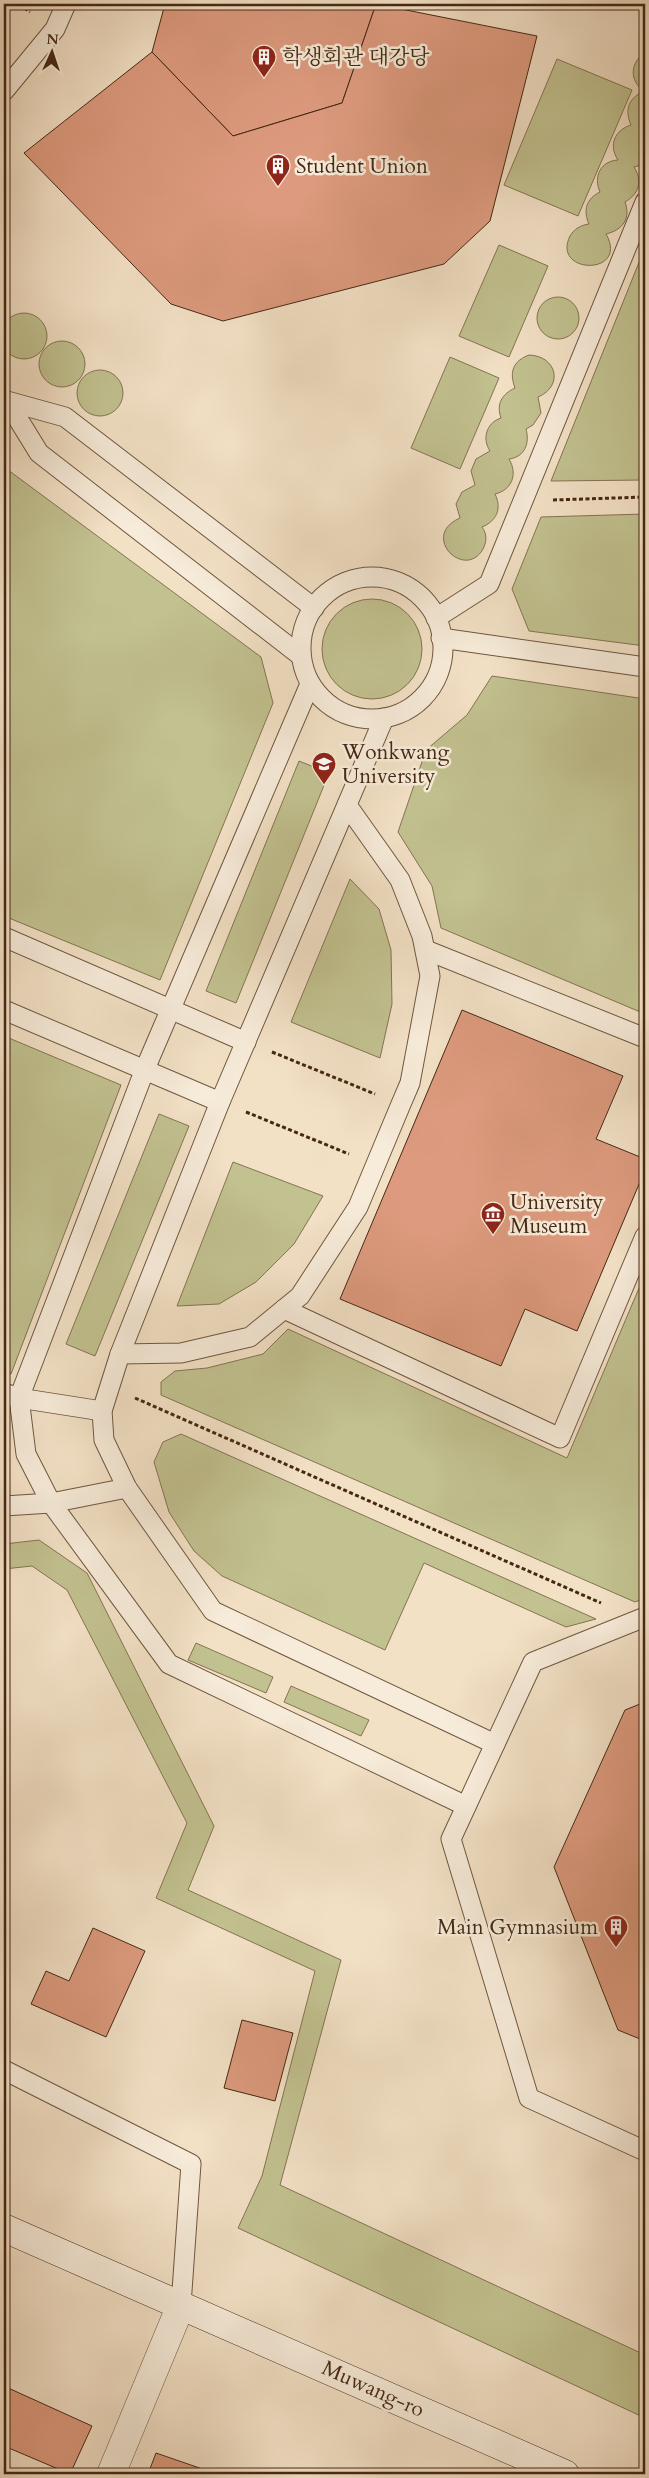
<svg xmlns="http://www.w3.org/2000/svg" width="649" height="2478" font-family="Cardo,'Noto Serif KR',serif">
	<rect width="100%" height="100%" fill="#f3e1c6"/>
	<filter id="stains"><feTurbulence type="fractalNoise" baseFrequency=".004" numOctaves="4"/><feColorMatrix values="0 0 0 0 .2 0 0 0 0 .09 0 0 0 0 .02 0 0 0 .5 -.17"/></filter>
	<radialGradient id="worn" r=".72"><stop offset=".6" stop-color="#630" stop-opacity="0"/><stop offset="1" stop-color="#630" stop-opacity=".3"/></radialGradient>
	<g fill="#c2c190" stroke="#847452">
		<path d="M645,53V164L634,167C643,181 639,194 625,202C631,218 623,230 606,234C630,276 551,275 570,236C574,229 581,225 589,224C583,210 586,199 600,192C593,176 601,161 618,160C608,145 615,130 631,125C624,109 629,98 644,91C629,81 630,62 645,53Z"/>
		<path d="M557,59L632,90L578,216L504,185Z"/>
		<path d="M499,245L548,266L509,357L459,336Z"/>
		<path d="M642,255H645V480L551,481Z"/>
		<path d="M4,292C11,302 10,312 4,321Z"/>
		<circle cx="558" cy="318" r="21"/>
		<circle cx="24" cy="336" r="23"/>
		<circle cx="62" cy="364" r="23"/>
		<path d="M529,355C557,356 564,386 538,397L541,413L533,425L526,429C530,443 525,457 509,459C518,474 512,490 495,494C502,508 497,521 482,527C487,534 487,541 483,549C465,581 419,536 460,518L456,504L462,492L475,485L471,471L476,459L490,451C482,439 486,423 501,418C496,404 502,394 515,388C509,372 513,361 529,355Z"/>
		<path d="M450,357L499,378L460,469L411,448Z"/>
		<circle cx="100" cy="393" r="23"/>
		<path d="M4,467L261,657L273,703L160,980L4,916Z"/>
		<path d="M645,514V646L529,631L512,589L541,517Z"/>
		<circle cx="372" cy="649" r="50"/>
		<path d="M492,676L645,699V1014L441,928L432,886L398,832L426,750L467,715Z"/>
		<path d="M299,761L329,773L236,1003L206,991Z"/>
		<path d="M350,879L379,909L391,950L392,1004L380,1058L291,1022Z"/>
		<path d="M4,1036L121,1085L11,1374L4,1371Z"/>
		<path d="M159,1114L189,1126L95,1356L66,1344Z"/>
		<path d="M233,1162L323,1196L294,1244L256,1282L219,1304L177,1306Z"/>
		<path d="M645,1274V1598L635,1602L161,1395V1382L175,1371L207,1368L263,1354L288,1329L567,1458Z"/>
		<path d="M181,1434L596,1619L566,1627L424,1563L385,1650L222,1576L194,1551L169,1512L154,1462L163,1442Z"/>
		<path d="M39,1540L87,1573L214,1826L188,1890L341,1960L280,2185L645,2355V2418L238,2228L262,2176L315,1971L156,1898L187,1823L67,1590L32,1566L4,1569V1544Z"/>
		<path d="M196,1643L273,1677L266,1693L188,1660Z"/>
		<path d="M291,1686L369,1720L361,1736L284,1702Z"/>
	</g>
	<g fill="#dd9a7e" stroke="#452814">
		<path d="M165,4H376L342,103L233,136L152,52Z"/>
		<path d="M376,4L537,36L490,221L444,264L223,321L171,304L24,153L152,52L233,136L342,103Z"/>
		<path d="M462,1010L623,1076L596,1139L645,1159V1170L577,1331L525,1309L501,1366L340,1299Z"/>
		<path d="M645,1702V2041L618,2030L554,1867L625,1710Z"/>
		<path d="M93,1928L145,1951L106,2037L31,2004L46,1971L69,1981Z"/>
		<path d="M242,2020L293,2033L275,2101L224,2088Z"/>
		<path d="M6,2387L92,2426L70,2474L4,2446V2392Z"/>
		<path d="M156,2453L217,2474H148Z"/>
		<path d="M8,2469L22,2474H5Z"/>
	</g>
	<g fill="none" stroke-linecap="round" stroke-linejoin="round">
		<defs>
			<g id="lane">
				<path d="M4,91L55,29L66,4"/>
				<circle cx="372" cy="648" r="71"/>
				<path d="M436,618L489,584L645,202"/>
				<path d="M441,638L645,667"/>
				<path d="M301,656L39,453L7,401L65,417L314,608"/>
				<path d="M310,684L145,1069L19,1398L26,1454L51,1503L169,1664L466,1806"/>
				<path d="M384,718L220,1102L120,1354L102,1411L104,1440L127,1488L213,1611L495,1744"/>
				<path d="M4,937L246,1042"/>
				<path d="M426,950L645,1038"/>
				<path d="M4,1010L220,1102"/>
				<path d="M284,1309L560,1438L645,1236"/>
				<path d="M120,1354L181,1353L250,1337L300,1296L358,1207L401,1104L410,1083L430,976L422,936L400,880L347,805"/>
				<path d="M4,1393L19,1398L102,1411"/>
				<path d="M4,1506L51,1503L127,1488"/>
				<path d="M645,1617L533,1662L451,1839L529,2098L645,2151"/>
				<path d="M4,2070L191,2164L181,2305"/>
			</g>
			<path id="street" d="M111,2474L181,2305"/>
			<path id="secondary" d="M4,2228L565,2474"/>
		</defs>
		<use href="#lane" stroke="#705640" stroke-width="21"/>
		<use href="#street" stroke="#705640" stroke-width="29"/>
		<use href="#secondary" stroke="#452814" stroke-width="29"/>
		<g stroke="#452814" stroke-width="3" stroke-dasharray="4 2.5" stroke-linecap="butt">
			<path d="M19,4L30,12"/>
			<path d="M553,500L645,497"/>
			<path d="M272,1052L375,1094"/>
			<path d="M246,1112L349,1154"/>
			<path d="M135,1398L601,1603"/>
		</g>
		<use href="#lane" stroke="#f7ecda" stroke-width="19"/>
		<use href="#street" stroke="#f7ecda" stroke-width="28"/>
		<use href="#secondary" stroke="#f7ecda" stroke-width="28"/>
	</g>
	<defs>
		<symbol id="building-pin" viewBox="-11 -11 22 30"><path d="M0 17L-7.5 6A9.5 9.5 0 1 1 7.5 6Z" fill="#8f2418" stroke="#f7ecda"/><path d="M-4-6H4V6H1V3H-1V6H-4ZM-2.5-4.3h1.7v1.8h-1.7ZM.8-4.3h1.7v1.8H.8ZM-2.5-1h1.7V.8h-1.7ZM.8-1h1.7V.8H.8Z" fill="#fff"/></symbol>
		<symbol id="university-pin" viewBox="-11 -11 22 30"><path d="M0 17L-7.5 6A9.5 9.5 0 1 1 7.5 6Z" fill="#8f2418" stroke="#f7ecda"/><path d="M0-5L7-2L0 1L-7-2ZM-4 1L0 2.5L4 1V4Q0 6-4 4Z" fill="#fff"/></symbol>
		<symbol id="museum-pin" viewBox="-11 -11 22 30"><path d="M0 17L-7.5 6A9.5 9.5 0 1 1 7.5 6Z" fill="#8f2418" stroke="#f7ecda"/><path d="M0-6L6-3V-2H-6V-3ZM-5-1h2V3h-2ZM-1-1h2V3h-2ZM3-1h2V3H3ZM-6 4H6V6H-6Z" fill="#fff"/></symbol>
	</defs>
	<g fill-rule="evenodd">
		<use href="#building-pin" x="250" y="43" width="28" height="38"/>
		<use href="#building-pin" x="264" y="152" width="28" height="38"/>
		<use href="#university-pin" x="310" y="750" width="28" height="38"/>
		<use href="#museum-pin" x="479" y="1200" width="28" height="38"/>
		<use href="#building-pin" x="602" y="1913" width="28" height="38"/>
	</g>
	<g text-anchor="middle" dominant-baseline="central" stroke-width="5" stroke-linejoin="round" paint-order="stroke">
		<g font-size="21" fill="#452814" stroke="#f7ecda" text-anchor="start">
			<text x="282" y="57">학생회관 대강당</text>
			<text x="296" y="166">Student Union</text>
			<text x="342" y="752">Wonkwang<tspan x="342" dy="24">University</tspan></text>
			<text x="510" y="1202">University<tspan x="510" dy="24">Museum</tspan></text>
			<text x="598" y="1927" text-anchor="end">Main Gymnasium</text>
		</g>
		<g font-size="21" fill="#452814" stroke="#f7ecda">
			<text transform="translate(373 2389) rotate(24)">Muwang-ro</text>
		</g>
	</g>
	<rect width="649" height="2478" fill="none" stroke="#f3e1c6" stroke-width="20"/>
	<rect x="5" y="5" width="639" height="2468" fill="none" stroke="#452814" stroke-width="2.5"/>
	<rect x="10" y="10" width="629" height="2458" fill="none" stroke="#452814"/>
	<g transform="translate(52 52) rotate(3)" stroke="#f7ecda" stroke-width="4" paint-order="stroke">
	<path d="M0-4L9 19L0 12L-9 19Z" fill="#452814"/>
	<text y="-8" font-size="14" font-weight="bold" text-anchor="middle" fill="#452814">N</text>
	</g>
	<rect width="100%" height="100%" filter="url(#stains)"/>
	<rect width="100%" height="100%" fill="url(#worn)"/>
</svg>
